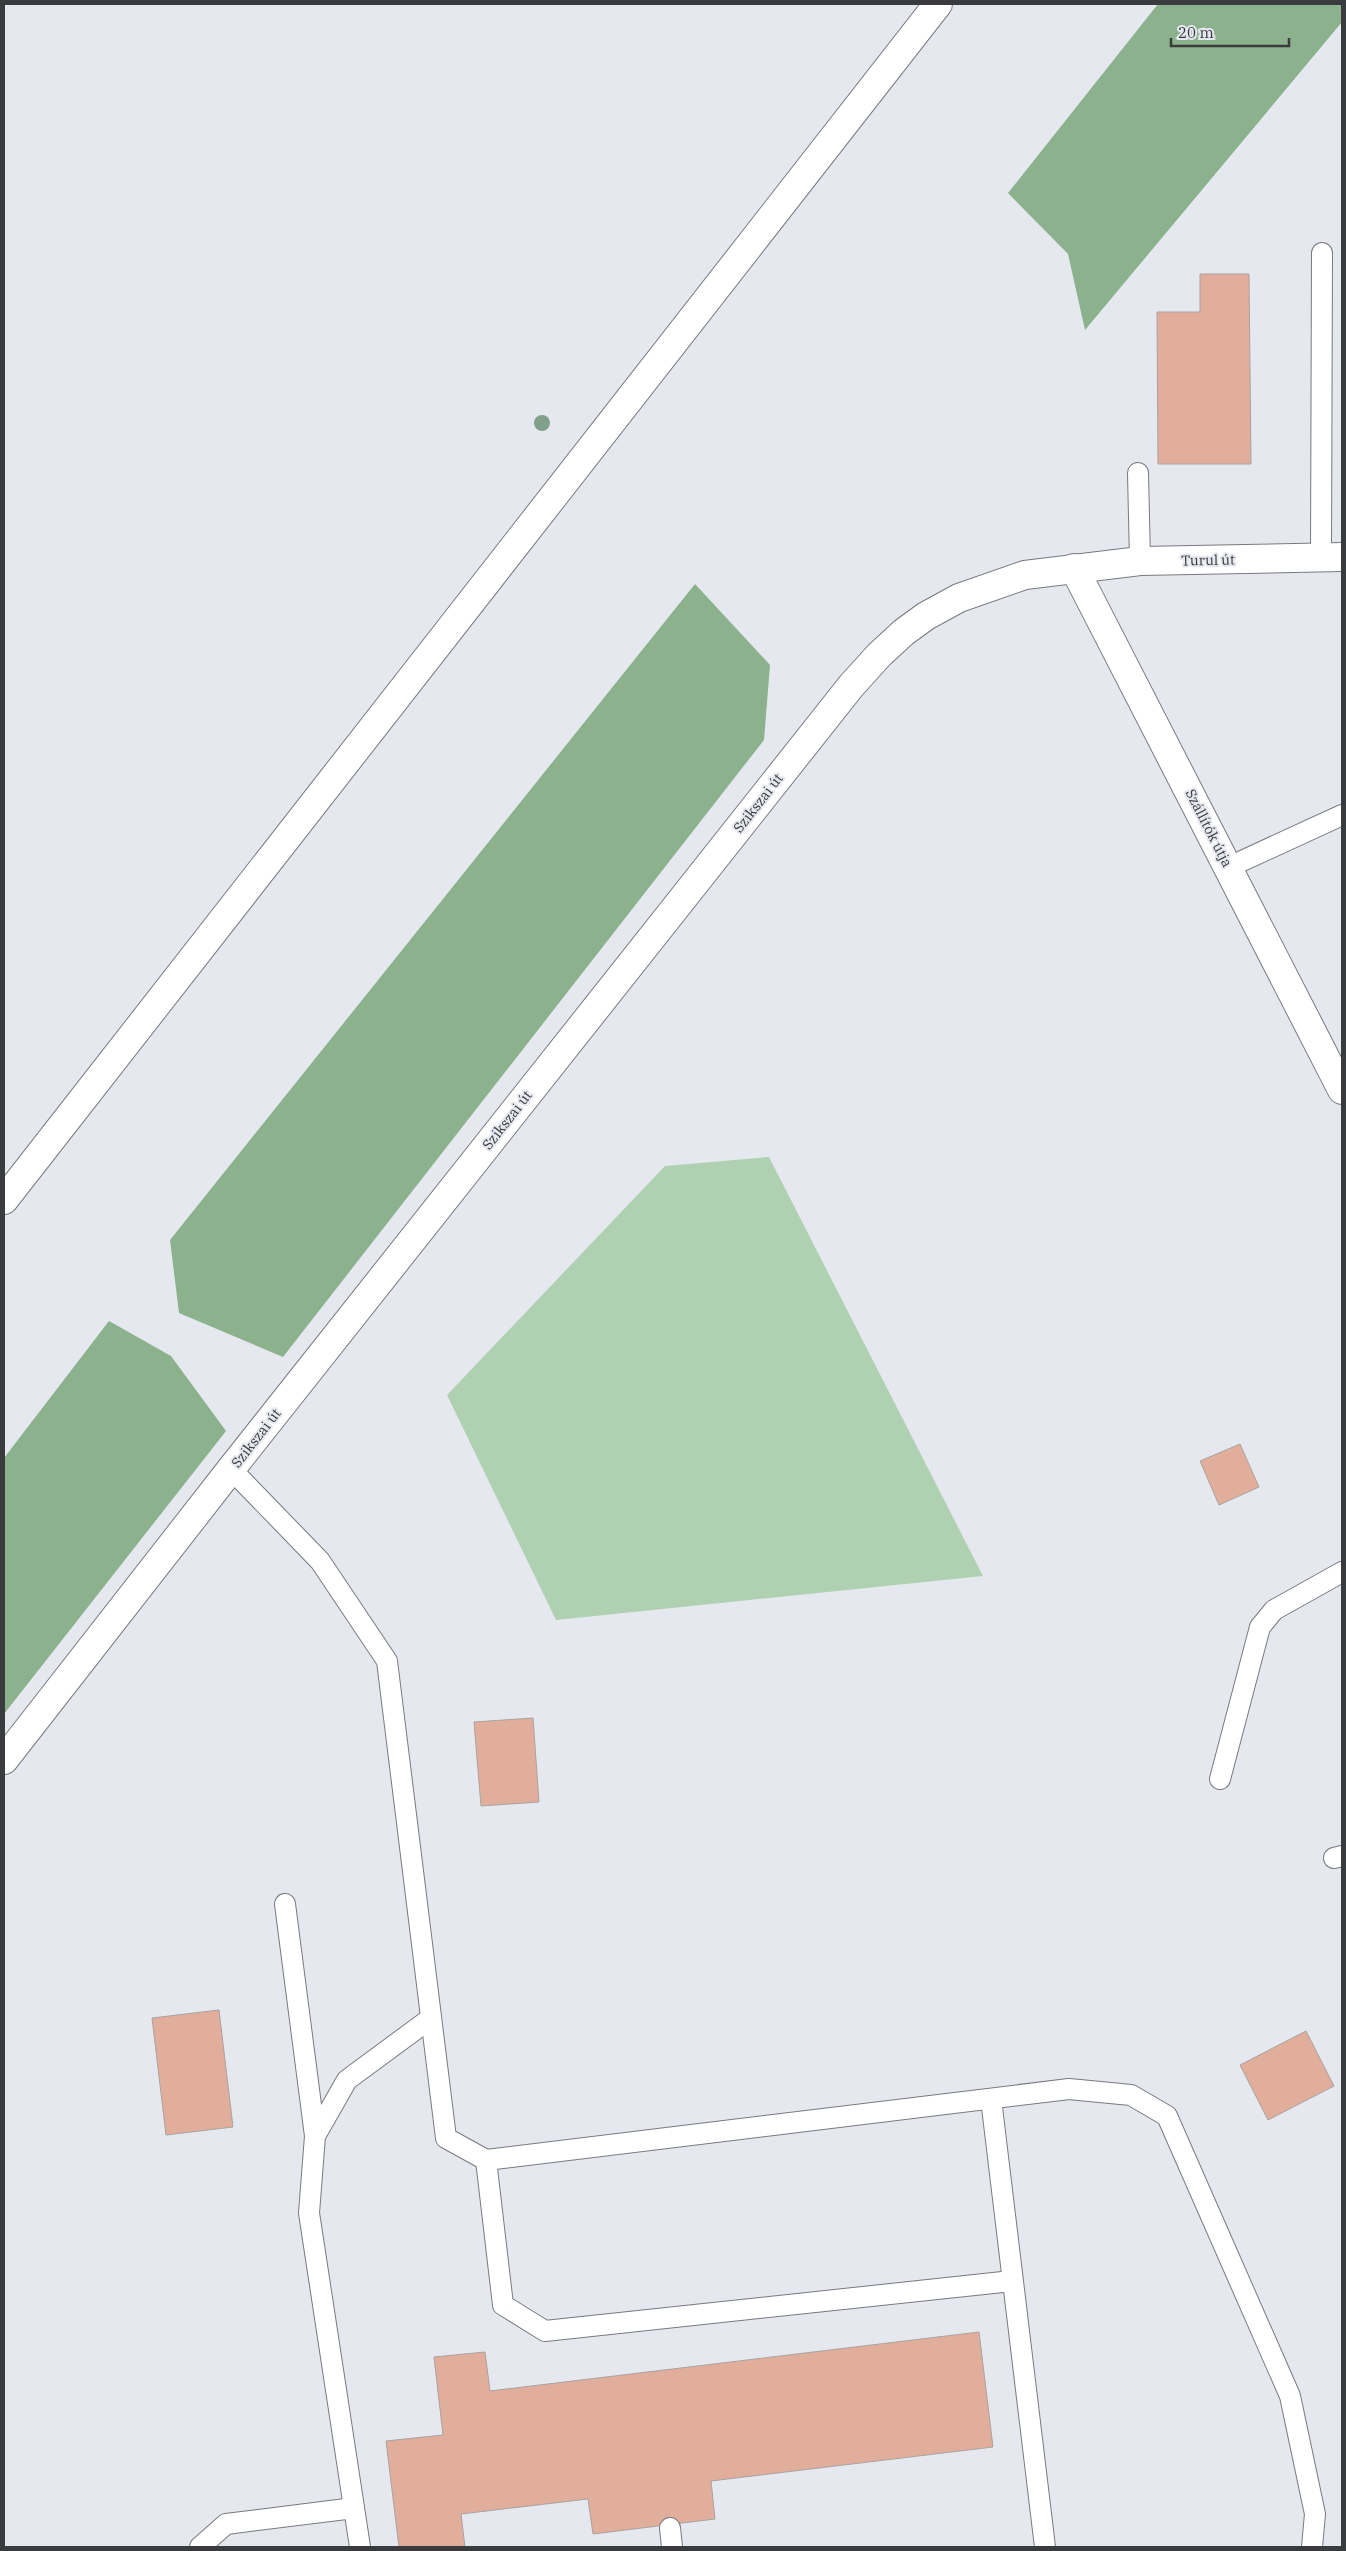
<svg xmlns="http://www.w3.org/2000/svg" width="1346" height="2551" font-family="'IBM Plex Serif',serif">
	<rect width="100%" height="100%" fill="#e6e8ef"/>
	<path fill="#b0d1b1" d="M769,1157L983,1576L556,1620L447,1395L665,1166Z"/>
	<g fill="#8bb18d">
		<path d="M1158,4H1342V22L1085,330L1068,254L1008,193Z"/>
		<path d="M695,584L770,665L764,740L283,1357L179,1313L170,1240Z"/>
		<path d="M109,1321L171,1356L226,1431L4,1714V1458Z"/>
	</g>
	<g fill="#e2ae9c" stroke="#a9a2a0">
		<path d="M1200,274H1249L1251,464H1158L1157,312H1200Z"/>
		<path d="M1240,1444L1259,1487L1219,1505L1200,1461Z"/>
		<path d="M533,1718L539,1802L481,1806L474,1722Z"/>
		<path d="M219,2010L233,2127L166,2135L152,2018Z"/>
		<path d="M1306,2031L1334,2086L1268,2120L1240,2065Z"/>
		<path d="M979,2332L993,2447L711,2481L715,2519L593,2534L588,2499L461,2514L465,2547H399L386,2441L443,2435L434,2357L485,2352L490,2391Z"/>
	</g>
	<g fill="none" stroke-linecap="round" stroke-linejoin="round">
		<defs>
			<g id="lane">
				<path d="M1138,473L1140,561"/>
				<path d="M1321,558L1322,253"/>
				<path d="M1229,867L1342,815"/>
				<path d="M231,1469L320,1561L387,1661L446,2138L486,2160L1069,2089L1131,2095L1167,2116L1290,2396L1315,2514L1312,2547"/>
				<path d="M1220,1779L1260,1627L1274,1610L1342,1572"/>
				<path d="M1334,1858L1342,1856"/>
				<path d="M285,1904L315,2136"/>
				<path d="M991,2099L1045,2547"/>
				<path d="M486,2160L503,2305L545,2331L1012,2281"/>
				<path d="M670,2528L672,2547"/>
				<path d="M200,2547L226,2524L354,2508"/>
				<path d="M360,2547L309,2213L315,2136L347,2080L431,2018"/>
			</g>
			<g id="street">
				<path d="M1074,568L1342,1090"/>
				<path d="M4,1760L231,1469L851,686L879,655L904,632L926,616L959,598L1025,575L1140,561L1342,557"/>
			</g>
			<path id="primary" d="M4,1200L938,4"/>
		</defs>
		<use href="#lane" stroke="#787a7f" stroke-width="22"/>
		<use href="#street" stroke="#787a7f" stroke-width="30"/>
		<use href="#primary" stroke="#787a7f" stroke-width="30"/>
		<use href="#lane" stroke="#fff" stroke-width="20"/>
		<use href="#street" stroke="#fff" stroke-width="28"/>
		<use href="#primary" stroke="#fff" stroke-width="28"/>
	</g>
	<circle fill="#81a089" cx="542" cy="423" r="8"/>
	<g text-anchor="middle" dominant-baseline="central" stroke-width="4" stroke-linejoin="round" paint-order="stroke">
		<g font-size="14" fill="#3a3b3e" stroke="#e6e8ef">
			<text transform="translate(1208 560) rotate(-1)">Turul út</text>
			<text transform="translate(758 803) rotate(-52)">Szikszai út</text>
			<text transform="translate(1209 828) rotate(63)">Szállítók útja</text>
			<text transform="translate(507 1120) rotate(-52)">Szikszai út</text>
			<text transform="translate(256 1438) rotate(-52)">Szikszai út</text>
		</g>
	</g>
	<rect width="1346" height="2551" fill="none" stroke="#3a3b3e" stroke-width="10"/>
	<path d="M1171 38v8h118v-8" fill="none" stroke="#3a3b3e" stroke-width="2.5"/>
	<text x="1178" y="38" font-size="15" fill="#3a3b3e" stroke="#e6e8ef" stroke-width="4" paint-order="stroke">20 m</text>
</svg>
